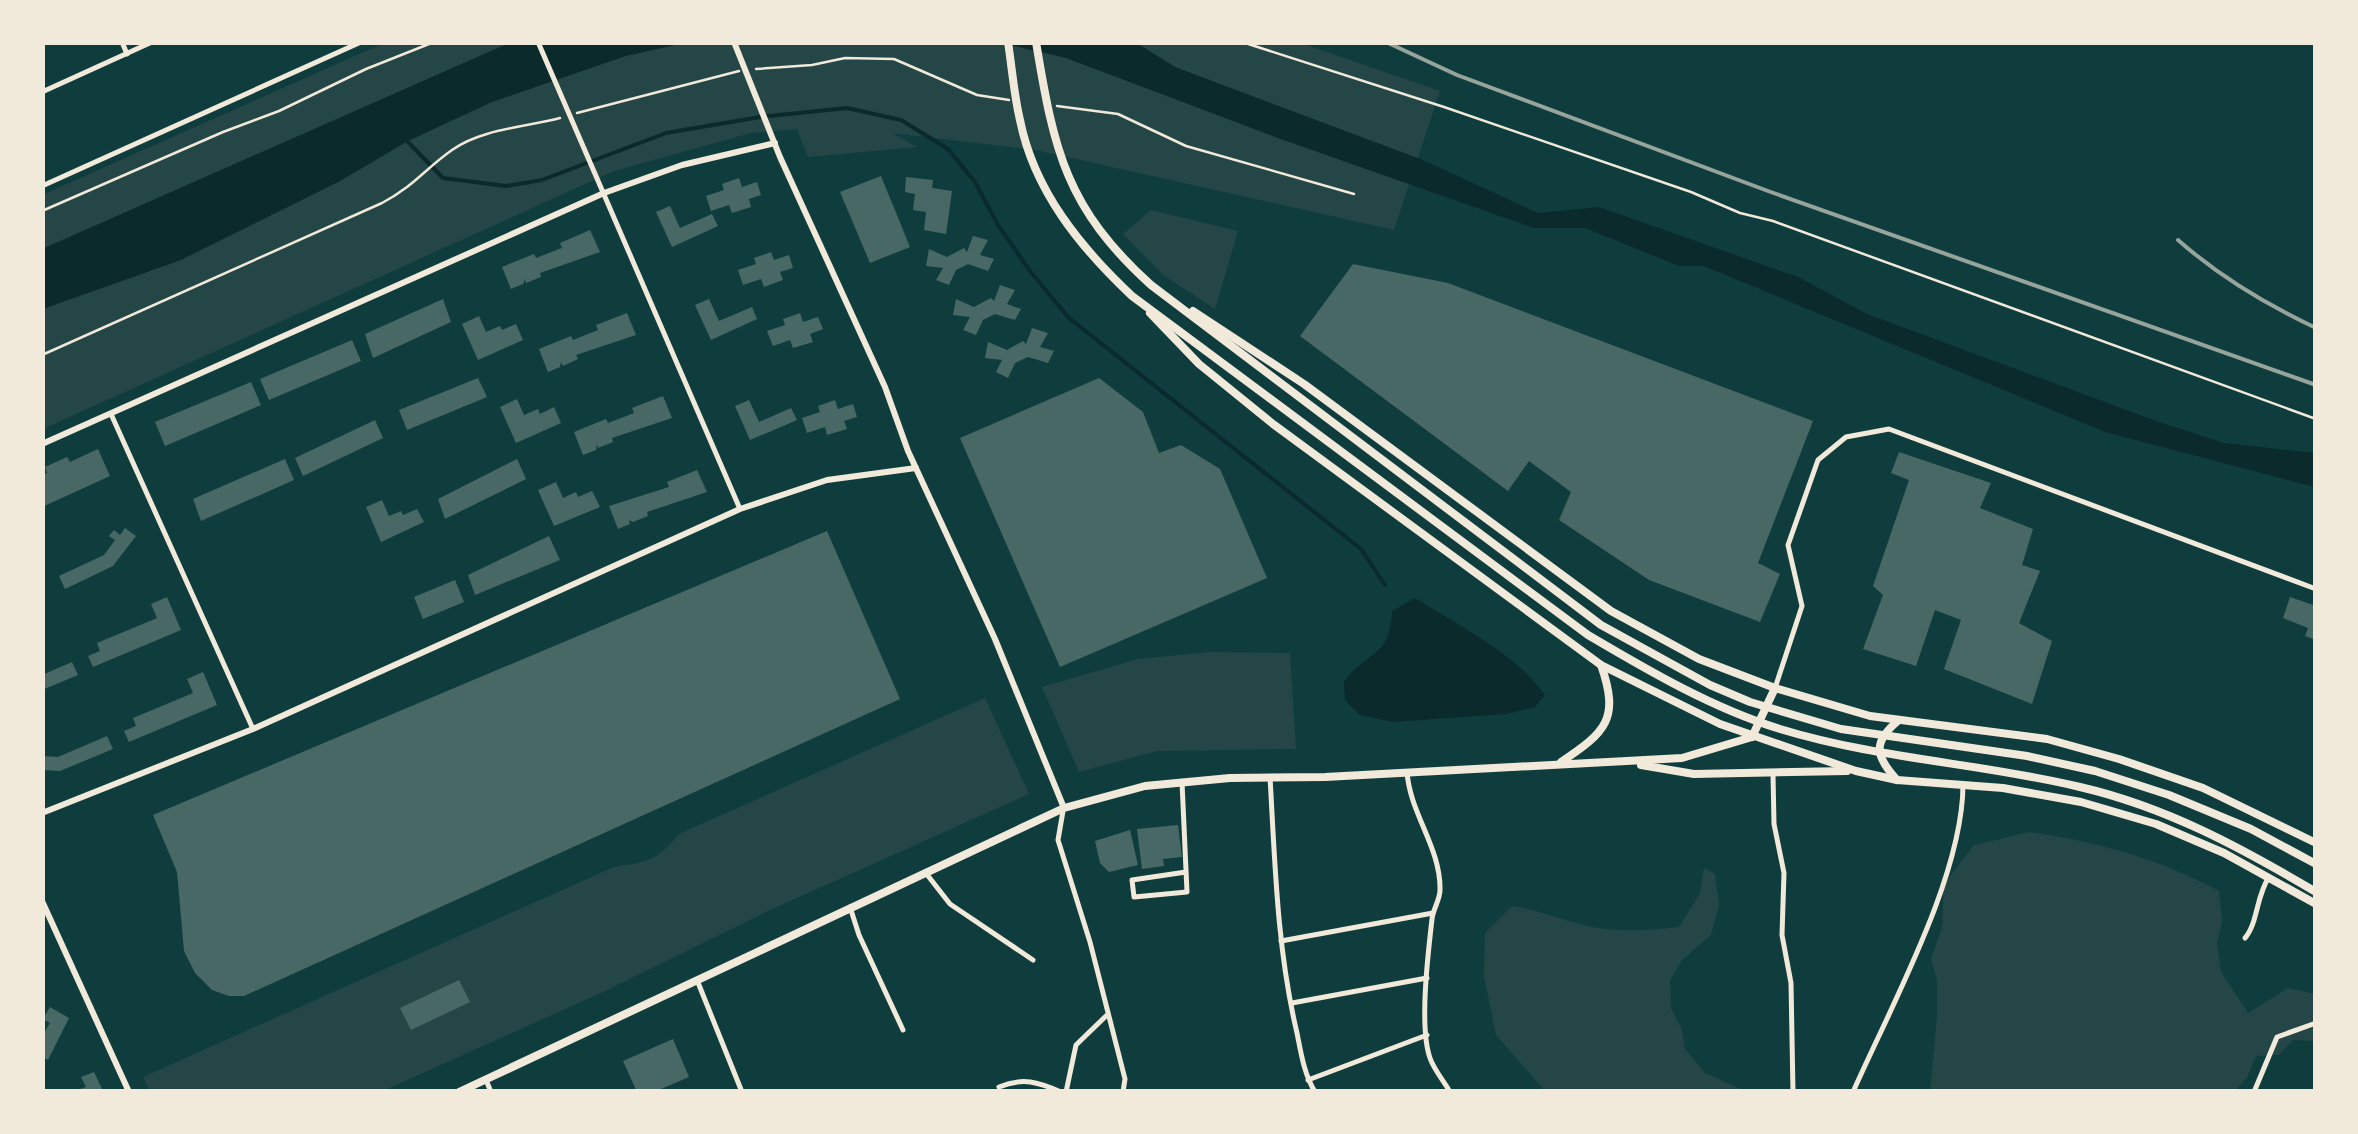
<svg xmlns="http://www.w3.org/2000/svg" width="2358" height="1134" font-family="'Public Sans',sans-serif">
	<rect width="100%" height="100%" fill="#0f3d3e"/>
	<g fill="#244646">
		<path d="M1298,42L1440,91L1394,230L1036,150L892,133L917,147L808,157L797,129L751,133L614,171L43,429L42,195L384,43Z"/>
		<path d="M1151,210L1238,231L1215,309L1162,274L1123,234Z"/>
		<path d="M1210,652L1290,653L1296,749L1157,751L1079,772L1042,687L1138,659Z"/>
		<path d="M985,698L1029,794L770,910L603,992L383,1091H150L143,1077L614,867C647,862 657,861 679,834Z"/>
		<path d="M2029,832C2095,841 2160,859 2219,891L2222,921L2217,943L2221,972L2248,1013L2288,988L2315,994V1041L2293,1040L2279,1055L2256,1056L2247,1077L2235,1091L1930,1092L1937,1017V980L1931,959L1942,927L1944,884L1974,845Z"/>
		<path d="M1704,868L1715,874L1719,905L1711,935L1682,960L1670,980L1671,1008L1682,1030L1685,1049L1705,1073L1745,1091H1545L1496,1035L1484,976L1485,933L1512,906C1541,910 1569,923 1598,928C1625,932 1652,930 1679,927L1700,893Z"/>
	</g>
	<g fill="#0a2a2b">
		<path d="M509,43H684L626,56L492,102L408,141L340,181L181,260L43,309L42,249Z"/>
		<path d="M1001,43H1137L1175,67L1423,160L1538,213L1599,207L1798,277L1867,314L2159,422L2224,443L2315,453V487L2105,432L1704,266H1679L1585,228H1534L1275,137L1066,58Z"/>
		<path d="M1415,598C1459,626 1514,652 1545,695L1535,707L1506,714L1393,722L1360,715L1345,700L1344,682C1368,650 1390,658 1392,611Z"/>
	</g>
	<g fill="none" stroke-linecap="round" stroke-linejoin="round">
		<path stroke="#0a2a2b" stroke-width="4" d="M405,139L443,178L506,186L542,180L666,133L760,117L847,108L901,120L948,149L975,182L998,225L1030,271L1069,318L1361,549L1385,585"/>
	</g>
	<g fill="#486865">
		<path d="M881,176L910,247L870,263L840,192Z"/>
		<path d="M906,177L933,180L932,188L952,191L946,234L924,230L926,212L913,210L915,194L905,192Z"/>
		<path d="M739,178L742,187L757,182L761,195L749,199L751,207L732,213L729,205L711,211L706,196L724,190L722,184Z"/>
		<path d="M670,206L680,228L712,214L718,226L672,247L656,212Z"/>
		<path d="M590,230L600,252L540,273L541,277L526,283L525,279L523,284L511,289L502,267L534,254L536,258L562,248L560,243Z"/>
		<path d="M973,236L988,240L980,255L994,259L988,271L968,264L956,270L949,285L936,280L943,268L926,266L929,249L947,257L964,248L967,252Z"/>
		<path d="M771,252L774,260L789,255L793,268L780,272L783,280L764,287L761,279L743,285L738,270L756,264L754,258Z"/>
		<path d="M1353,264L1448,283L1813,421L1758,563L1780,574L1760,622L1649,580L1559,520L1571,492L1529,461L1508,491L1300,336Z"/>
		<path d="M1000,285L1015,290L1007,304L1021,309L1015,320L995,314L983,320L976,335L963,330L970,317L953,315L956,299L974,307L991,298L994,301Z"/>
		<path d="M443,299L451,322L373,358L365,334Z"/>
		<path d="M709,299L719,321L752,307L757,319L711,340L695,305Z"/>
		<path d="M627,313L636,335L576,355L578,359L563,366L561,362L560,367L548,372L539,349L571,336L573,340L598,330L596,325Z"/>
		<path d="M800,313L803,322L818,317L823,329L810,334L813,342L793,348L790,340L773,346L767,331L785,325L783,319Z"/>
		<path d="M479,316L486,332L500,326L502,330L516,324L523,340L478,360L462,324Z"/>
		<path d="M1032,328L1048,333L1040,347L1054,351L1048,363L1028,357L1015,363L1008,378L996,372L1002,360L985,358L988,342L1007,350L1023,341L1026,344Z"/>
		<path d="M352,340L361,361L269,400L260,379Z"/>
		<path d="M478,378L487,397L407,430L399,410Z"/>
		<path d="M1099,378L1143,412L1159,453L1181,445L1220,469L1267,578L1060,667L960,438Z"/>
		<path d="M251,382L261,405L165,446L155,422Z"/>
		<path d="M663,396L672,418L612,438L613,442L598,448L597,444L596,450L583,455L574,432L606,419L608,423L634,413L632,408Z"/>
		<path d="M517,399L524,415L538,409L540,414L554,407L561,423L516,443L500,407Z"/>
		<path d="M749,400L759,422L791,408L797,420L750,440L735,406Z"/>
		<path d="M835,400L838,409L853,404L857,417L844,421L847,429L827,435L825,427L807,433L802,418L820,412L818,406Z"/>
		<path d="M375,420L383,438L303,476L295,458Z"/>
		<path d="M98,449L110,476L42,507V475L47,473L45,467L67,457L70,462Z"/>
		<path d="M1899,452L1991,483L1980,508L2033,529L2022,565L2040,571L2019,623L2052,641L2032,704L1944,669L1961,620L1935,610L1916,666L1863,649L1883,595L1873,586L1909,480L1891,473Z"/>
		<path d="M285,459L294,480L201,521L193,499Z"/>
		<path d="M517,459L526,479L445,519L438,499Z"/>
		<path d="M697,470L707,492L647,512L648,516L633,522L629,520L630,524L618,529L609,506L669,487L667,482Z"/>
		<path d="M556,482L563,498L576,492L578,497L592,491L600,507L554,526L538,490Z"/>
		<path d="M382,500L389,516L401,511L403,515L417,509L424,522L381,542L366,507Z"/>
		<path d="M125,528L136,536L113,566L65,589L59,576L104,555L115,540L109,536L114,530L120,535Z"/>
		<path d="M827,531L900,699L244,996H229L212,990L195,973L184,951L177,872L153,815Z"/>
		<path d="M549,536L560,560L475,595L468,575Z"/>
		<path d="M455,580L464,602L423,619L414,597Z"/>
		<path d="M167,597L181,630L93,667L88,656L100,651L97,643L157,618L151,604Z"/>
		<path d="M2290,597L2316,606V640L2305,636L2308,628L2283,618Z"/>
		<path d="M72,662L78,675L42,690V675Z"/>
		<path d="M203,672L217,705L129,742L124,731L136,726L133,718L193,693L187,679Z"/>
		<path d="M107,736L113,749L60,771L42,770V756L58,757Z"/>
		<path d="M1178,825L1182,857L1163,859L1164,866L1142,869L1137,829Z"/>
		<path d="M1130,830L1138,865L1109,872L1100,863L1095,841Z"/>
		<path d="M459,980L470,1002L411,1030L400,1008Z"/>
		<path d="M50,1007L69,1018L48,1060L42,1057V1036L50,1023L43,1019Z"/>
		<path d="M673,1039L689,1077L654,1092H637L623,1061Z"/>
		<path d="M94,1072L103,1091H74L86,1087L81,1077Z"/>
	</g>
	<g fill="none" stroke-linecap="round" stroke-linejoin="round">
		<g stroke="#f1e9da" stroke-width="2.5">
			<path d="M1242,42L1444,107L1691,192L1740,213L1773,221L2316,419"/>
			<path d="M756,69L812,65L845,58L894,59L977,95L1009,100"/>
			<path d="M1057,106L1118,114L1186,146L1354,194"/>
			<path d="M577,113L739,71"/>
			<path d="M42,211L223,132L279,111L366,69L434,42"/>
			<path d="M42,355L382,203C414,186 425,169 452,150C481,129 526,127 560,118"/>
		</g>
		<g stroke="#f1e9da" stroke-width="5">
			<path d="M122,42L127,54"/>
			<path d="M538,42L740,509"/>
			<path d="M42,92L152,42"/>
			<path d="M42,186L361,42"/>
			<path d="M111,414L253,729"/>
			<path d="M1775,688L1802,606L1788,545L1818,460L1846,437L1889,429L2316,589"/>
			<path d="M1407,772C1410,814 1441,848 1440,890C1440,900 1433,909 1432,919C1428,954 1419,1027 1430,1058C1434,1070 1444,1081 1450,1092"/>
			<path d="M1773,774L1774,824L1784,873L1782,935L1791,983L1793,1092"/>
			<path d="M1270,777C1275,863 1277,949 1297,1033C1301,1053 1304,1074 1315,1092"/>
			<path d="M1182,782L1187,892L1134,897L1132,880L1186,872"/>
			<path d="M1063,811L1058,840L1090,942L1125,1079L1123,1092"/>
			<path d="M925,872L950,904L1033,960"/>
			<path d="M850,907L859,935L903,1030"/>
			<path d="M2245,938C2258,923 2256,896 2269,877"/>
			<path d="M1281,941L1433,913"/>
			<path d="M697,980L742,1092"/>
			<path d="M1292,1003L1427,978"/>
			<path d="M486,1080L491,1092"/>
			<path d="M1308,1080L1427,1035"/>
			<path d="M999,1087C1023,1077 1038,1082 1061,1092"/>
			<path d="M1066,1092L1076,1045L1106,1016"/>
			<path d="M1853,1092C1891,1006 1963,876 1963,784"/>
			<path d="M2254,1092L2277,1037L2316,1023"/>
		</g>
		<g stroke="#f1e9da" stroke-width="6">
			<path d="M42,444L604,193L682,165L775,143"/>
			<path d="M42,813L253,729L740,509L827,480L916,468"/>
			<path d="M42,901L129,1092"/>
		</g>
		<path stroke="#f1e9da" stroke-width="6" d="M734,42L780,157L885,387L908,451L995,639L1064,808"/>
		<g stroke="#f1e9da" stroke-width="8">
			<path d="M1008,42C1012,68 1014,95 1020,120C1034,191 1081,248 1132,296L1588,635C1649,671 1712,708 1780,729C1878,759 1980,763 2080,787C2166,807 2240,847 2316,892"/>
			<path d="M1036,42C1054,151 1066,208 1151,285L1601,625L1710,685L1750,702L1841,729L2027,756L2095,771L2169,795L2251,829L2316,864"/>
			<path d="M1193,311L1304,384L1611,611L1699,659L1775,688L1870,716L2047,739L2119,759L2203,788L2316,843"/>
			<path d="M1150,313L1199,364L1273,424L1601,665L1720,724L1856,771L1897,780L2003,788L2081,802L2156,824L2224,853L2316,904"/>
			<path d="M1752,737L1775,688"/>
			<path d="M1561,762C1606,732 1620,719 1601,665"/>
			<path d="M1641,765L1694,774L1847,771"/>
			<path d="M1897,780C1875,756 1872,742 1899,720"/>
			<path d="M459,1092L1064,808L1145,786L1230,778L1325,777L1682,758L1752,737"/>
		</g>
		<g stroke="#97a49c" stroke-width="4">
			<path d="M1386,42L1457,75L1768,191L2316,385"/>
			<path d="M2178,240C2220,277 2265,304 2316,328"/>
		</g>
	</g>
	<rect width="2358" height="1134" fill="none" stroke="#f1e9da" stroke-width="90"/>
</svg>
